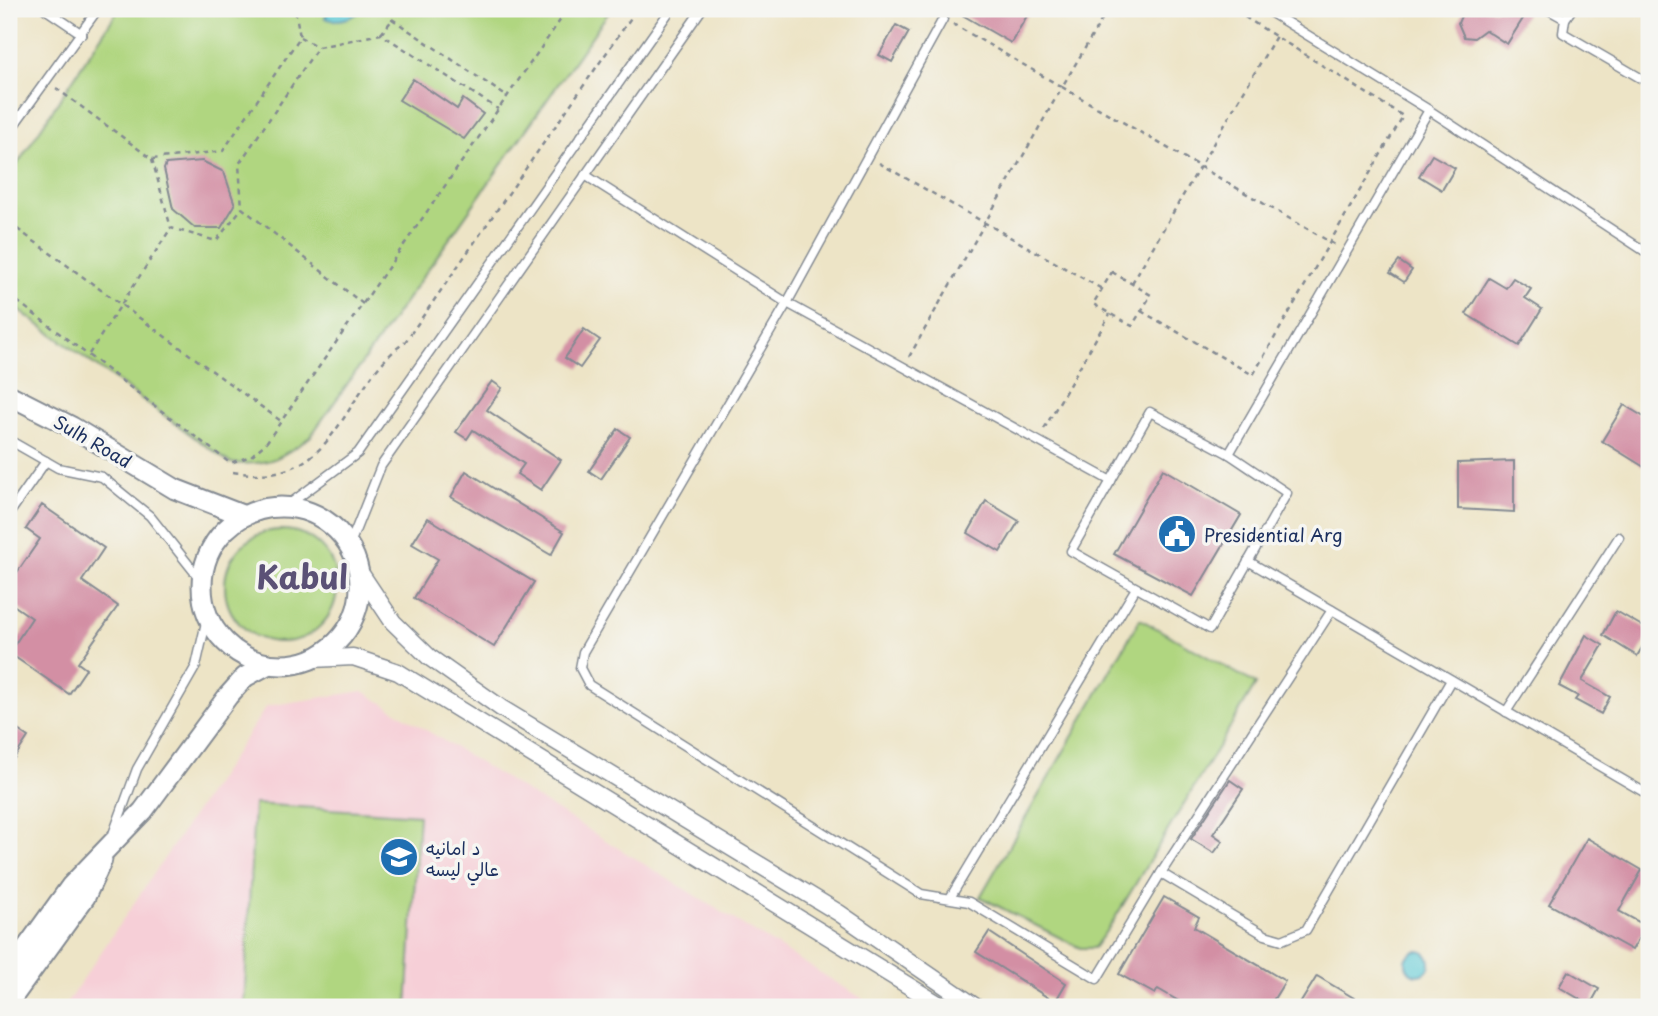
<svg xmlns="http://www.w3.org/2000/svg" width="1658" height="1016" font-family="'Playpen Sans','Playpen Sans Arabic',sans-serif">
	<rect width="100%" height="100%" fill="#f6f6f2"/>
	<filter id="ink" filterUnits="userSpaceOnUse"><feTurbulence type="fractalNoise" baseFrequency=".0143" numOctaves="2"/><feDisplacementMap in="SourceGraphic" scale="14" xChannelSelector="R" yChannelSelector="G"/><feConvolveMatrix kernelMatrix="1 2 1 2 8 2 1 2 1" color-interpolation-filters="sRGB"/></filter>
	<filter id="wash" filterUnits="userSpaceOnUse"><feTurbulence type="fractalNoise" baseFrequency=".00686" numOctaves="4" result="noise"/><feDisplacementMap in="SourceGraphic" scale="28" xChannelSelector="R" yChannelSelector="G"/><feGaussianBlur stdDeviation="1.57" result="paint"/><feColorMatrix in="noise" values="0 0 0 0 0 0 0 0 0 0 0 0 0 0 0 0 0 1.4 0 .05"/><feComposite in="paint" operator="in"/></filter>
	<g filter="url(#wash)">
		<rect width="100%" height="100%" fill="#ede4c6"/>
		<path fill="#f6cfd7" d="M363,691L876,1007H64L267,706Z"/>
		<g fill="#b0d680" stroke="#66826f" stroke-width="2">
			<path d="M119,9H611L310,437C280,459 268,466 230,463L9,303V177Z"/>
			<circle cx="281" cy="586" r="56"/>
			<path d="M1140,619L1256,684L1112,923L1094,948H1080L980,897Z"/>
			<path d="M254,804L419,815L407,1007H244Z"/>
		</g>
		<g fill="#5dcad5" stroke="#3c7c9a" stroke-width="2">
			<path d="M350,9H362C355,18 336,23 325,18L329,10L343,12Z"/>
			<circle cx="1418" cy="963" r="12"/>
		</g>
		<g id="blocks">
			<g fill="#d38fa4">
				<path d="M952,9H1031L1011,43Z"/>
				<path d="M1464,9H1529L1507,44L1485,30L1474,38L1464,37L1458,23Z"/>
				<path d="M896,25L909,32L892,62L879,55Z"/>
				<path d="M413,79L457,109L463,99L483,114L464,139L399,100Z"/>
				<path d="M1432,155L1455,168L1442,190L1419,176Z"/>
				<path d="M202,161L224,172L235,205L221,228H195L173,209L164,169L166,164Z"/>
				<path d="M1399,261L1412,270L1404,282L1390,273Z"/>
				<path d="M1489,278L1506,288L1513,278L1531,289L1525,298L1542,309L1519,346L1466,314Z"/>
				<path d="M584,329L600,340L580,368L565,358Z"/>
				<path d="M492,381L502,388L487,410L561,460L541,490L517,474L524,464L473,430L467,439L456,432Z"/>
				<path d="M1624,405L1649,420V470L1602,441Z"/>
				<path d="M618,429L630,437L601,479L589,471Z"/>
				<path d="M1514,461V512L1458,509V463Z"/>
				<path d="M1163,469L1241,515L1193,596L1114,554Z"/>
				<path d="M466,471L564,532L551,555L451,497Z"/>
				<path d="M986,501L1019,521L1000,552L968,533Z"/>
				<path d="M42,505L104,548L82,581L118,606L78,663L86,669L69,694L9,653L32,618L9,602V584L40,539L26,529Z"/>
				<path d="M428,518L534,582L494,647L414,598L438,559L412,544Z"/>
				<path d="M1616,611L1649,630V636L1637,656L1603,635Z"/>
				<path d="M1586,635L1603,645L1582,681L1610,697L1601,714L1575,700L1578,696L1559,686Z"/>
				<path d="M9,724L28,737L9,766Z"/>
				<path d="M1230,780L1243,789L1213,834L1223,841L1214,853L1191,839Z"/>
				<path d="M1587,838L1642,870L1619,911L1646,926L1632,950L1549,904Z"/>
				<path d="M1164,897L1199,917L1194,927L1285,981L1269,1007H1189L1158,989L1155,994L1119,974Z"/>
				<path d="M989,932L1066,983L1055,1002L976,952Z"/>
				<path d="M1568,971L1599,989L1590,1005L1559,987Z"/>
				<path d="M1317,976L1369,1007H1298Z"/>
			</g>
		</g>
	</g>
	<g filter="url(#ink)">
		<use href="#blocks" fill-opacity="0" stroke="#848a92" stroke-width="2"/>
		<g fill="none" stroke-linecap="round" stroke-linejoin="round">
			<defs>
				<g id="service">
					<path d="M45,9L82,34"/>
					<path d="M943,9V19L787,303L583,652L580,668L589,685L921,894L969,902L1097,979L1161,873L1265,935L1282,940L1306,930L1451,680"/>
					<path d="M1265,9L1429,110L1649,254"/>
					<path d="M1547,9L1565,19L1563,33L1649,83"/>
					<path d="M1565,19L1572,9"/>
					<path d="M9,132L98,9"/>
					<path d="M585,175L787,303L1111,481"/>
					<path d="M1150,412L1229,454L1287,493L1210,629L1071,551Z"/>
					<path d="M9,440L58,468L102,477L150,516L200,579"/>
					<path d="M1229,454L1429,110"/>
					<path d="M288,505L358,453L671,9"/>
					<path d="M9,514L46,461"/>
					<path d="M350,544L381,466L702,9"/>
					<path d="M1248,561L1649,795"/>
					<path d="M1506,712L1619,537"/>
					<path d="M112,837L137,769L196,666L207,618"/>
					<path d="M1161,873L1332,610"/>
					<path d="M950,898L1136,588"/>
				</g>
				<g id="minor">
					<path d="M361,574L393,622L429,657L501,708L839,913L976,1007"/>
					<path d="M313,659L353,657L398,672L943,1007"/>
				</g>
				<g id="tertiary">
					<path d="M9,395L72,427L175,489L242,515"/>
					<circle cx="281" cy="586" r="79"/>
					<path d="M9,972L71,886L143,811L228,696L245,677L267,665"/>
					<path d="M9,1002L85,897L102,860"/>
				</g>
			</defs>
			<use href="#service" stroke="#848a92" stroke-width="11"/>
			<use href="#minor" stroke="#848a92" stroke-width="19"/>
			<use href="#tertiary" stroke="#848a92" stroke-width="23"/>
			<g stroke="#848a92" stroke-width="2.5" stroke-dasharray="5 5" stroke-linecap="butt">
				<path d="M391,9L392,19L506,96"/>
				<path d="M953,24L1062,87L1108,9"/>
				<path d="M381,34L392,20"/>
				<path d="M300,37L318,47"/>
				<path d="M56,88L152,159L223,151L300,37L295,9"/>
				<path d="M152,159L171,228L216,241L242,208"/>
				<path d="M879,163L1102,289"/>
				<path d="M9,223L281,421"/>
				<path d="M1112,272L1151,295L1132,326L1093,304Z"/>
				<path d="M1132,283L1276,36"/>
				<path d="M9,295L230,463L251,456L266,443L568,9"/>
				<path d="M363,304L242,208L239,164L318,47L381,34L498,109"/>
				<path d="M1141,311L1253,375L1403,116L1232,9"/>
				<path d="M89,354L171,228"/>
				<path d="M909,357L1062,87L1337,246"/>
				<path d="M1044,429L1110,314"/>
				<path d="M233,472C341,489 338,391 405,342L637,9"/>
			</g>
			<use href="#service" stroke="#fff" stroke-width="8"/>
			<use href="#minor" stroke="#fff" stroke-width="16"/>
			<use href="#tertiary" stroke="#fff" stroke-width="19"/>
		</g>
	</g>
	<defs>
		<symbol id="civic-disc" viewBox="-11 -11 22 22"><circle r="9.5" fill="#1f6fb2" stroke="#f6f6f2"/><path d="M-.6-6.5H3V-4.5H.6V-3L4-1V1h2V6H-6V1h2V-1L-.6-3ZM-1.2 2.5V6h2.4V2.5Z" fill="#fff"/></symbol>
		<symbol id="school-disc" viewBox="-11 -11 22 22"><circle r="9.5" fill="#1f6fb2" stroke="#f6f6f2"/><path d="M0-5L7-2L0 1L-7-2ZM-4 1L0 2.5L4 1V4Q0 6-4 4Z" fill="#fff"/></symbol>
	</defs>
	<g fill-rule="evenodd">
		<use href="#civic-disc" x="1155" y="512" width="44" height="44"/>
		<use href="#school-disc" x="377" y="835" width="44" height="44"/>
	</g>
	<g text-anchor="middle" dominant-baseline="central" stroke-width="7" stroke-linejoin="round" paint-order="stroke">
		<g font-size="18" fill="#1b2f5e" stroke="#f6f6f2">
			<text transform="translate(93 441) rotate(30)">Sulh Road</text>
		</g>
		<g font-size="18" fill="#1b2f5e" stroke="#f6f6f2" text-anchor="start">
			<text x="1204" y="534">Presidential Arg</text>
			<text x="426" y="847">د امانیه<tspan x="426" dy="21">عالي لیسه</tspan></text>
		</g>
		<g font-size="32" font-weight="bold" fill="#5b5176" stroke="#f6f6f2">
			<text x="302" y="576">Kabul</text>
		</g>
	</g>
	<rect width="1658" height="1016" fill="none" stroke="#f6f6f2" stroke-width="35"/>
</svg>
